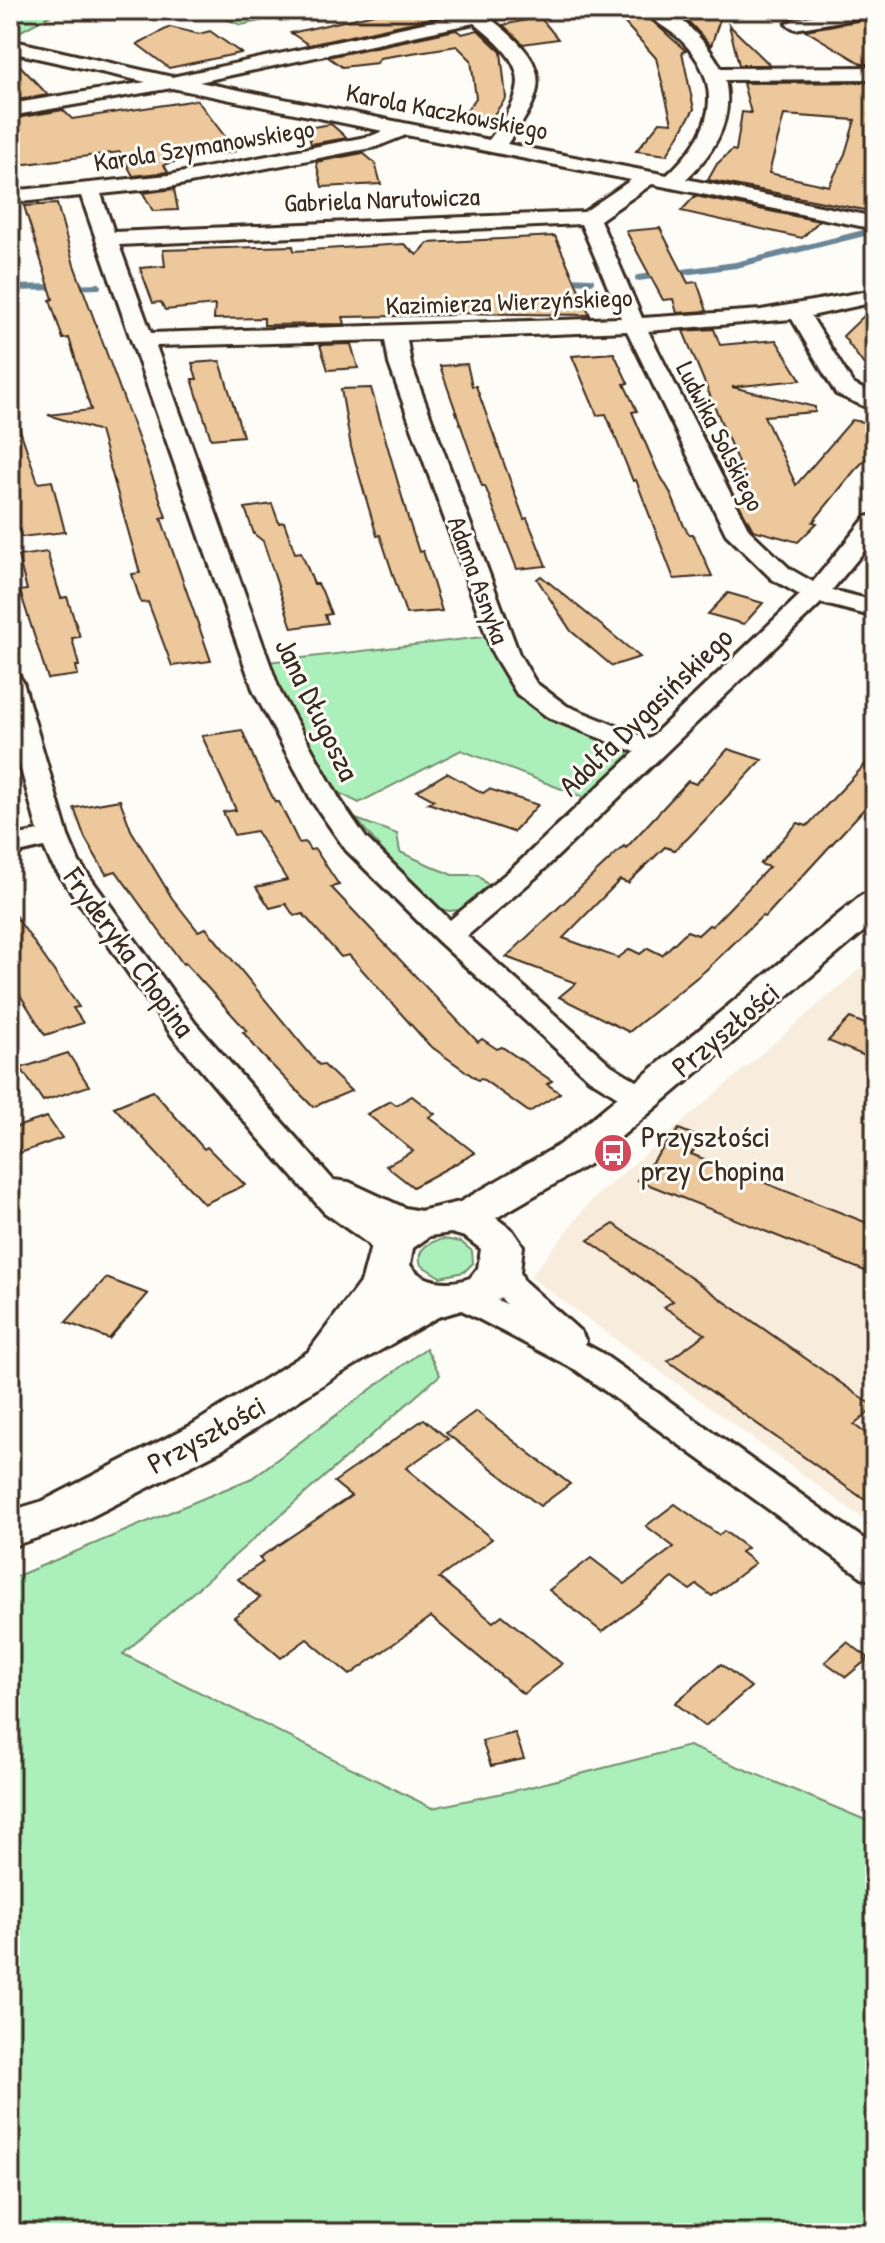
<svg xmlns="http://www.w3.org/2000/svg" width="885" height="2243" font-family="'Patrick Hand',sans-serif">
	<rect width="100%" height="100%" fill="#fdfcf7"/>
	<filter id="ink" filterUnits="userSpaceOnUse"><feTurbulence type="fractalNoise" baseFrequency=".0125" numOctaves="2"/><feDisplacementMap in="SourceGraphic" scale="16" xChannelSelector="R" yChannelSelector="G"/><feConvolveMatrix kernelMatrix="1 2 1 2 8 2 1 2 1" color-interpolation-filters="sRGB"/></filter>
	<g filter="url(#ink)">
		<path fill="#f8ecdc" d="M875,956V1527L530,1277L591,1201Z"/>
		<g fill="#abf0bb" stroke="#738d6c" stroke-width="2">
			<path d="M10,10H60L10,37Z"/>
			<path d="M203,10H311L241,25Z"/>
			<path d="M491,636L516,689L644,744L590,800L461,750L359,803L325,786L267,662Z"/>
			<path d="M356,819L397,834L400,852L452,875H478L488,885L486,898L471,909L449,911L430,907Z"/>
			<path d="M444,1239L461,1242L472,1251L473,1263L464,1272L440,1277L421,1265C415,1249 430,1241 444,1239Z"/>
			<path d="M426,1348L440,1375L123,1654L432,1808L526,1788L689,1746L875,1824V2233H19L10,2197V1579L252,1478Z"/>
		</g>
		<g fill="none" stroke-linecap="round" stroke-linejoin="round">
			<g stroke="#698596" stroke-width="6">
				<path d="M638,278L736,265L864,233"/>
				<path d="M565,280L591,281"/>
				<path d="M73,287L98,286"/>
				<path d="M10,288L59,287"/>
			</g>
		</g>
		<g fill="#ecc89c" stroke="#3b2a1e" stroke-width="2" fill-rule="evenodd">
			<path d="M407,10H426L437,17L309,45L291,33L383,12Z"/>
			<path d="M613,10H640L686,51L682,52L694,109L667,155L636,151L660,122L672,123L656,58Z"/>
			<path d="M671,10H723L711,46L690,23Z"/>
			<path d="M540,17L558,39L523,44L503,25Z"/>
			<path d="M875,18V64H862L805,30Z"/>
			<path d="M729,25L770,65H739Z"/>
			<path d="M170,27L199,34L210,31L241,53L169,68L137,44Z"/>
			<path d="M456,30L462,34L478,30L501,52L506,98L489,121L461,118L476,98L471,60L457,46L380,58L377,63L342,67L328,57Z"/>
			<path d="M10,55L48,95L10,101Z"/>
			<path d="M875,82V138L869,161L875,162V212L708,180L717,164L732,150L736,151L742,112L751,113L743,83ZM784,115L855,120L845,154L829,186L769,173Z"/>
			<path d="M197,100L236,151L169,163L164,165L168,172L133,176L120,152L10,166V119L63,110L72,119Z"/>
			<path d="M331,124L347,138L311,144L307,128Z"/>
			<path d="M363,153L375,163L381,184L322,187L316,162Z"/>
			<path d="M174,189L178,210L153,211L143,193Z"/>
			<path d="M695,196L819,221L802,238L681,211Z"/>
			<path d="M57,204L74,265L155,484L166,517L161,518L211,661L172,666L148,602L141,603L132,574L140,573L100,431L48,415L91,410L69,338L63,339L50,300L53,299L24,206Z"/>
			<path d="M660,228L688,283L697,282L707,311L677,313L673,299L663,300L626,231Z"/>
			<path d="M555,236L590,315L452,313V315L343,317L345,324L264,325V318L214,319L215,305L165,310L161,302L153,303L140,268L165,266L163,250L293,246L294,251L404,244L417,255L428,243Z"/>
			<path d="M875,305V380L843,336Z"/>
			<path d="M714,329L720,345L776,340L801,380L732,387L815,407V412L764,416L796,485L852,420L875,424V450L855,470L813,522L817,523L798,542L753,530L736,499L752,496L683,331Z"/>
			<path d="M351,344L358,368L328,370L320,345Z"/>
			<path d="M614,353L628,383L624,384L637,411L632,412L657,470L670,492L684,526L689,534H693L712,576L674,579L636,480L633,481L606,414L597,415L572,356Z"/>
			<path d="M220,361L243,436L211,439L192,379H197L192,363Z"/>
			<path d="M467,364L472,386H476L524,519L527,518L546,566L517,569L485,486H482L440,366Z"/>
			<path d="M371,388L408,518L419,552L423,551L442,611L406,614L380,535L377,536L351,447L341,389Z"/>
			<path d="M10,412H14L38,483L52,481L65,532L21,537L10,499Z"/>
			<path d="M272,504L279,523L284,522L295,553L301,552L314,584H318L322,591L331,614L325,615L328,623L292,628L263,541L254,534L245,508Z"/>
			<path d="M47,552L61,598L67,597L80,637L72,638L79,666H76L78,675L48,679L20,591L27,590L18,556Z"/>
			<path d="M541,576L640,657L612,666L571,631L537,579Z"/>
			<path d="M728,593L763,603L744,624L708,614Z"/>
			<path d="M242,730L257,766L275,802H279L299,843L305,842L310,850L315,849L339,885L331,887L478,1042L482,1039L497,1049L502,1047L552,1081L547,1084L560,1093L529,1112L481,1078L478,1080L429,1045L349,955L341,957L303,914L294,916L286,904L270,908L256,887L287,880L256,831L234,835L223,812L236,810L202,736Z"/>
			<path d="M728,749L762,760L687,839L674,850L665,847L628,883L620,880L563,938L618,958L630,949L640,954L648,948L662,955L687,931L698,935L709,925L712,926L769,867L760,864L789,832L798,823L807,826L875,754V797L765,917L762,916L706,970L629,1032L559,997L576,983L506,957L624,846L626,848L688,781L696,784Z"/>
			<path d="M447,773L483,793L489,789L538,805L513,832L428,803L434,800L417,791Z"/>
			<path d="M120,800L131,830L172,898L198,931L206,928L319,1065L323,1064L351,1091L313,1107L261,1054L243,1032L247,1031L185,963L183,964L116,871L106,874L85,838L74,808Z"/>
			<path d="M10,908L79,1007L73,1008L83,1023L45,1035L10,979Z"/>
			<path d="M850,1018L875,1028V1060L828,1041Z"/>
			<path d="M68,1053L89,1086L43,1101L21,1068Z"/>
			<path d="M153,1091L204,1149L207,1147L245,1185L204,1204L114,1107Z"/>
			<path d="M412,1096L435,1114L429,1117L475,1153L413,1187L386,1166L413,1151L367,1114L391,1101L396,1105Z"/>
			<path d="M47,1117L62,1138L20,1153L10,1138V1129Z"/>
			<path d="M679,1129L703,1139L691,1154L875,1226V1275L637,1180Z"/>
			<path d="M614,1224L875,1407L854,1425L875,1440V1507L668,1361L705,1334L664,1307L673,1301L588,1240Z"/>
			<path d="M106,1278L148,1294L109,1339L66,1322Z"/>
			<path d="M476,1411L514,1441L570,1484L540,1506L446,1433Z"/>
			<path d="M424,1419L448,1439L406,1468L492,1539L439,1578L493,1622L502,1615L562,1664L523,1694L431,1617L350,1675L307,1639L281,1658L234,1617L260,1598L238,1579L263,1562L259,1558L351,1496L334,1482Z"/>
			<path d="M675,1504L719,1535L724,1531L747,1548L741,1552L755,1563L712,1596L697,1585L690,1590L673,1578L602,1632L549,1590L591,1558L625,1584L674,1547L646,1526Z"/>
			<path d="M847,1642L869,1658L846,1677L825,1662Z"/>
			<path d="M721,1664L751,1687L705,1726L675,1703Z"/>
			<path d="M515,1733L524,1759L491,1766L482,1741Z"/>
		</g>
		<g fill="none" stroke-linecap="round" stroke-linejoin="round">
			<defs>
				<g id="minor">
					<path d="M484,10H518L515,14L491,19C549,64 551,86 507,144L667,175C710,136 728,88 682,41C670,29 653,22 643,10C649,10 657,9 662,10C683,14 712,50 721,68L875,67V79L725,80C734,120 715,152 686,179L875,217V229L652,184L600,220L642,318L761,310L875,290V302L811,316L853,384L875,395V411L836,394L792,319L648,331L749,530L790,569L813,582L866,517L875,515V538L832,590L875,601V617L821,603L535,878L467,936L611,1065L653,1091L658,1098L653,1105L642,1108L631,1105L589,1079L439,942L346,850L312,801L254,692L81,196L10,203V191L169,175L371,136L383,131L172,88L10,116V104L146,82L10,52V40L172,77ZM474,23C527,65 532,85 489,140L199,82ZM406,135L631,180L584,212L114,232L101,194L169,187L376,147ZM581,224L621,318L151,333L119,245ZM627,331L726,534L772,579L800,595L649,739L567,706L536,683L519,654L411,364L407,340ZM385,340L389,364L493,654L517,694L549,718L635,752L515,866L450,920L366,838L340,800L280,692L156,346Z"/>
					<path d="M842,10H875V15L795,29L786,24L795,19Z"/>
					<path d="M10,674L19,676L23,682L68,836L79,862L195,1023L333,1180L349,1182L405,1208L437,1214L442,1222L437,1230L425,1233L391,1227L407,1251L402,1259L390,1263L378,1259L367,1243L324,1212L256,1135L173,1037L51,863L44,847L10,855V837L38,831L10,729Z"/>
					<path d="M502,1255L514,1259L524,1281L581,1332L586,1341L585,1344L600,1352L875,1547V1582L862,1577L576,1370L452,1305L447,1297L452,1289L464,1285L506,1304L492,1287L485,1267L490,1259Z"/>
				</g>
				<path id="tertiary" d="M875,892V922L589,1164L496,1218L512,1230L523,1246L520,1272L500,1299L438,1317L336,1376L222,1450L75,1525L10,1547V1511L43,1501L190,1426L308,1352L362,1280L371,1246L388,1223L411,1213L460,1202L561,1144L862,895ZM451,1233L465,1237L481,1249L478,1268L470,1278C450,1285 423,1284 410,1265L413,1248L430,1236Z"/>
			</defs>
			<use href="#minor" stroke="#3b2a1e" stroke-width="6"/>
			<use href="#tertiary" stroke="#3b2a1e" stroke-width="6"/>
			<use href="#minor" fill="#fdfcf7" fill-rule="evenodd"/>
			<use href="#tertiary" fill="#fdfcf7" fill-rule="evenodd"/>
		</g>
	</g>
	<defs>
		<symbol id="bus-disc" viewBox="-11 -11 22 22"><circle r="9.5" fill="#d1495b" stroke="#fdfcf7"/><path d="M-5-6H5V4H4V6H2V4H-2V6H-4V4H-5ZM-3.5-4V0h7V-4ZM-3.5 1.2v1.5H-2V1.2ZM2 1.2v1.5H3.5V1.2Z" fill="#fff"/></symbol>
	</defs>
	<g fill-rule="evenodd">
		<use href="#bus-disc" x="591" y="1131" width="44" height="44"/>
	</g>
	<g text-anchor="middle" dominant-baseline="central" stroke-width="6" stroke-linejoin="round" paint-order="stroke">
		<g font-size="26" fill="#3b2a1e" stroke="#fdfcf7">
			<text transform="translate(447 111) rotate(11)">Karola Kaczkowskiego</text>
			<text transform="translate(204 145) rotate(-9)">Karola Szymanowskiego</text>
			<text transform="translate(382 199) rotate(-2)">Gabriela Narutowicza</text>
			<text transform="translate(509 301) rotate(-2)">Kazimierza Wierzyńskiego</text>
			<text transform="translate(721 436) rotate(63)">Ludwika Solskiego</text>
			<text transform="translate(479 580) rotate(70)">Adama Asnyka</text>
		</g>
		<g font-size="30" fill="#3b2a1e" stroke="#fdfcf7">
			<text transform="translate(318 709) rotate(64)">Jana Długosza</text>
			<text transform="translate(645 711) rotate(-44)">Adolfa Dygasińskiego</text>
			<text transform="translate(130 952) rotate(54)">Fryderyka Chopina</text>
			<text transform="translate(725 1029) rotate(-40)">Przyszłości</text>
			<text transform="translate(206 1434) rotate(-29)">Przyszłości</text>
		</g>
		<g font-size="30" fill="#3b2a1e" stroke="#fdfcf7" text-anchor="start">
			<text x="641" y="1136">Przyszłości<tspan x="641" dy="34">przy Chopina</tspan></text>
		</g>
	</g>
	<rect width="885" height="2243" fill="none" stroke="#fdfcf7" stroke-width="40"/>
	<rect x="20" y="20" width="845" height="2203" fill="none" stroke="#3b2a1e" stroke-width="3" filter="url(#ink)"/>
</svg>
